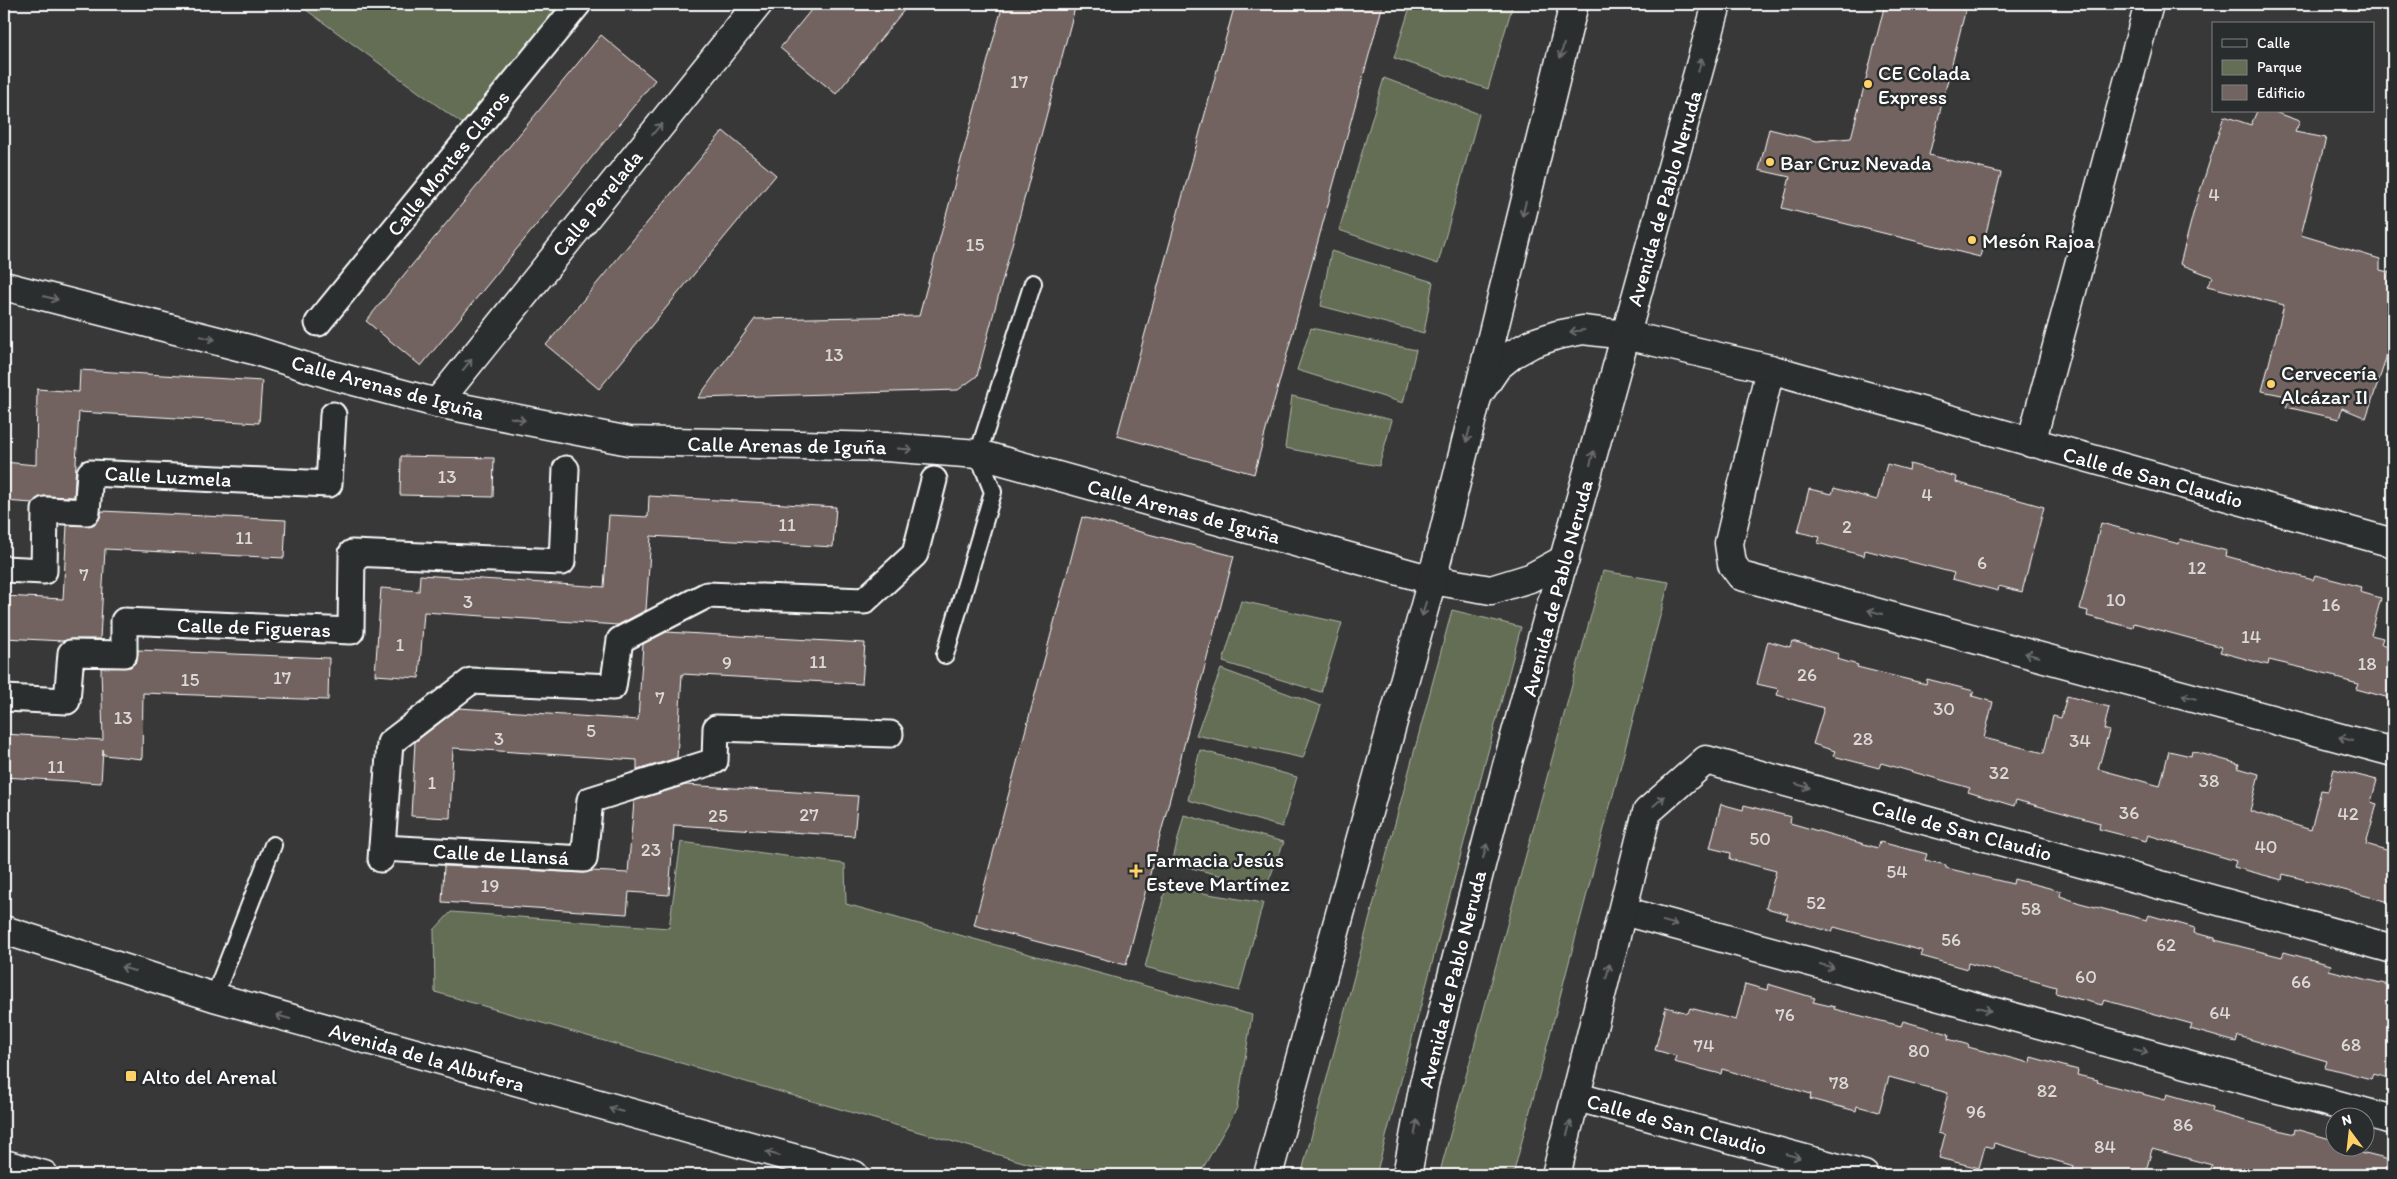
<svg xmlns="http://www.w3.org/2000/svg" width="2397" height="1179" font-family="Itim,sans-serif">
	<rect width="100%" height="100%" fill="#383838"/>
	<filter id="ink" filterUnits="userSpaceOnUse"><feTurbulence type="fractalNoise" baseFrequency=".02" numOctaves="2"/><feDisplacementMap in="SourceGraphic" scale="10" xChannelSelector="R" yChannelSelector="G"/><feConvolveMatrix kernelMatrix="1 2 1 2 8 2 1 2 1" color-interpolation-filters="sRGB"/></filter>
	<g filter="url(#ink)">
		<g fill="#636e55" stroke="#b1b6aa">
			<path d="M298,4H589L479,136Z"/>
			<path d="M1411,4H1513L1488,89L1394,58Z"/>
			<path d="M1384,78L1479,114L1438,264L1339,230Z"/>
			<path d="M1331,251L1433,282L1424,333L1321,306Z"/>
			<path d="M1311,328L1416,350L1403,403L1297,370Z"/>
			<path d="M1292,396L1392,420L1379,466L1285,448Z"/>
			<path d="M1603,571L1669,582L1513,1175H1442L1441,1168Z"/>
			<path d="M1241,601L1342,623L1321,692L1223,662Z"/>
			<path d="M1452,610L1521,627L1376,1175H1301Z"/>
			<path d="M1221,669L1321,706L1303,758L1196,735Z"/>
			<path d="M1200,750L1297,777L1282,827L1188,800Z"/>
			<path d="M1184,815L1284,842L1266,887L1172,863Z"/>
			<path d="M681,842L845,864L846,904L1252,1015L1237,1108L1199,1175H1068L435,992L434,930L451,912L669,928Z"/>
			<path d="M1166,887L1263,903L1239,991L1145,967Z"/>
		</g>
		<g fill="#726460" stroke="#fff">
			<path d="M816,4H909L836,94L780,48Z"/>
			<path d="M1003,4H1076L977,376L958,390L698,398L755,319L919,316Z"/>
			<path d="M1235,4H1383L1254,474L1117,436Z"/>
			<path d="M1885,4H1967L1929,155L2001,173L1980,257L1782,208L1790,177L1759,170L1769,129L1817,141L1851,138Z"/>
			<path d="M601,35L655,80L421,366L366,321Z"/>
			<path d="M2257,111H2272L2300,121L2295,132L2326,138L2301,235L2380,259V270L2393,273V326L2385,362L2366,418L2342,408L2339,419L2286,407L2291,397L2262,391L2284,305L2207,286L2213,277L2180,264L2194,210L2224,116L2251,125Z"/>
			<path d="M723,131L776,175L599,389L546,345Z"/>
			<path d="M80,370L262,381L259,423L79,412L74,497L45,496L38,498L33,503L4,501V462L36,465L37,389L79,392Z"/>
			<path d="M401,456L494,458L493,497L400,495Z"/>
			<path d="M1887,464L1909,470L1910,464L1957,477L1956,482L2044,507L2022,592L1999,586L1998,591L1952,579L1954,573L1865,550L1864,556L1818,543L1820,537L1798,532L1809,489L1832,494L1834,488L1877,500Z"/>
			<path d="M649,496L836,507L833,547L651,536L646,610L618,625L424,612L419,678L375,675L381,588L419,591L420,575L604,587L609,515L648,517Z"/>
			<path d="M102,511L286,520L284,558L105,549L100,639H71L63,641L4,638V596L63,599L67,525H93L99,520Z"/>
			<path d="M1082,517L1234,556L1126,965L974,925Z"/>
			<path d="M2101,523L2179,544L2180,539L2227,551L2226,556L2313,580L2315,575L2361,587L2360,592L2381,598L2371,635L2383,638L2381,644L2393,648V699L2356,689L2358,684L2336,678V676L2269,660L2268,665L2220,652L2222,647L2134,623L2133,628L2087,616L2088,611L2080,609Z"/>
			<path d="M666,632L865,643L862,684L682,674L677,758L637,770V760L453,748L450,818L411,816L415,742L459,708L638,720L643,644Z"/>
			<path d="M1768,641L1790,647L1792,641L1839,654L1837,659L1858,665L1857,667L1926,684L1927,679L1974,691L1972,696L1993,702L1984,738L2044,753L2053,716L2061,718L2067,696L2109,707L2104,729L2109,731L2098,769L2160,786L2169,751L2191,756L2192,751L2239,764L2238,768L2259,774L2250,811L2311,830L2321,790L2328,791L2334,769L2377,780L2371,802L2377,804L2366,844L2393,852V903L2283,874L2282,880L2234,867L2236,861L2148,835L2146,841L2099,829L2100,823L2016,800L2014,806L1968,792L1970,788L1881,763L1879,768L1833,756L1835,751L1813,744L1824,708L1777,695L1779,689L1757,684Z"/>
			<path d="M138,650L329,658L328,700L143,693L142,759L104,755L103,749L101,783L4,777V734L103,740L101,668L131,667L137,661Z"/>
			<path d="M686,785L858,796L854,836L674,825L669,895L629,892L627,914L442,902L444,866L583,873L592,871L628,873L634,801Z"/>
			<path d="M1721,804L1743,810L1744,805L1791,817L1790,823L1878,848L1880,842L1927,854L1925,860L1946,865V868L2013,884L2014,879L2061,891L2060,896L2080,903L2147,920L2149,915L2195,928L2194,933L2215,938V940L2282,957L2284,952L2331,965L2329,970L2393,986V1079L2373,1074L2371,1079L2325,1067L2327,1061L2238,1036L2236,1042L2190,1029L2192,1024L2104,1000L2102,1005L2055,993L2056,987L1968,963L1967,969L1921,956L1923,951L1834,927L1832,932L1786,919L1788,914L1766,908L1776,871L1730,859L1731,853L1710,848Z"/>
			<path d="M1745,984L1767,990L1768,984L1815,998L1813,1002L1835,1007L1834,1009L1901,1026L1903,1021L1949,1034L1948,1039L1969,1045L1968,1047L2030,1063L2031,1057L2078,1070L2077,1075L2098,1080L2097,1082L2165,1100L2167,1094L2213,1107L2212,1112L2294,1134L2295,1129L2334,1140V1146L2393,1161V1175H2209L2212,1165L2152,1149L2145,1175H2072L2074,1166L1994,1143L1993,1148L1985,1146L1979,1168L1939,1158L1945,1135L1938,1133L1948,1093L1889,1077L1879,1112L1857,1106L1856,1111L1810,1099L1811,1094L1722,1069L1721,1074L1674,1062L1676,1056L1655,1050L1666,1007L1688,1013L1690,1008L1736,1020Z"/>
		</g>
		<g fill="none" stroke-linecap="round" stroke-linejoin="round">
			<defs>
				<g id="service">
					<path d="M945,655L993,492L978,454L1033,283"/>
					<path d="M214,997L273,845"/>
				</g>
				<g id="pedestrian">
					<path d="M318,323L578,4"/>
					<path d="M4,569L44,571L45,510L87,512L90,473L329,484L333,415"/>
					<path d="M4,698L67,701L71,653L124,654V621L351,631L352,553L562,562L566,469"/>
					<path d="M382,848L584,859L590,800L715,761L716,728L890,734"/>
					<path d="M381,859L390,743L471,681L613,687L620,640L707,595L864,601L915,554L934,480"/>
				</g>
				<g id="minor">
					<path d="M4,286L253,350L335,376L437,403L629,441L886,447L978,454L1432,580L1491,590L1530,578L1565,559"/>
					<path d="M1770,369L1729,543L1732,564L1741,576L2393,752"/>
					<path d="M1478,395L1497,367L1513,354L1533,343L1557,335L1583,330L1626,335L1770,369L2393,543"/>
					<path d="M437,403L758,4"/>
					<path d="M2031,443L2149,4"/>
					<path d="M1623,911L2393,1120"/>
					<path d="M1577,1097L1864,1175"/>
					<path d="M1556,1175L1647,812L1706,760L2393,949"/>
				</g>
				<g id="primary">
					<path d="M4,930L214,997L854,1175"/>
					<path d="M4,1164L44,1175"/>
					<path d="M1268,1175L1432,580L1574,4"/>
					<path d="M1407,1175L1424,1084L1506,769L1717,4"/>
				</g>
			</defs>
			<use href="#service" stroke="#fff" stroke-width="20"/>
			<use href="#pedestrian" stroke="#fff" stroke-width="29"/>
			<use href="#minor" stroke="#fff" stroke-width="31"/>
			<use href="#primary" stroke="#fff" stroke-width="31"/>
			<use href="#service" stroke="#2a2d2e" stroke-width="16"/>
			<use href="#pedestrian" stroke="#2a2d2e" stroke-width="25"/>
			<use href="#minor" stroke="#2a2d2e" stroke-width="28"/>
			<use href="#primary" stroke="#2a2d2e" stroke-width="28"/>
		</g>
		<defs><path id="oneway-shaft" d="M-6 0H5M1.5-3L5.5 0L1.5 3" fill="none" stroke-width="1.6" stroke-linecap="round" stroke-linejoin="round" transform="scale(1.25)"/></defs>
		<g stroke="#6a6c6d">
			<use href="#oneway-shaft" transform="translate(1562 51) rotate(104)"/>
			<use href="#oneway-shaft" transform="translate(1700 65) rotate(-75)"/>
			<use href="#oneway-shaft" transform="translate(657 129) rotate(-51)"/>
			<use href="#oneway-shaft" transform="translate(1524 209) rotate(104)"/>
			<use href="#oneway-shaft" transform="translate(51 298) rotate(14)"/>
			<use href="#oneway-shaft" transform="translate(1577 331) rotate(172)"/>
			<use href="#oneway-shaft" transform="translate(208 338) rotate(14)"/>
			<use href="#oneway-shaft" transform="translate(467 365) rotate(-51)"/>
			<use href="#oneway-shaft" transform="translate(518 419) rotate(11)"/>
			<use href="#oneway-shaft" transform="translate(1468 435) rotate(104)"/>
			<use href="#oneway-shaft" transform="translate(905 449) rotate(4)"/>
			<use href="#oneway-shaft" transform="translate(1592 458) rotate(-75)"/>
			<use href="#oneway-shaft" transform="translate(1424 609) rotate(105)"/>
			<use href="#oneway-shaft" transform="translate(1875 612) rotate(-165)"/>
			<use href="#oneway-shaft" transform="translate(2032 655) rotate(-165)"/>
			<use href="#oneway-shaft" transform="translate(2189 697) rotate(-165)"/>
			<use href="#oneway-shaft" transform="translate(2346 739) rotate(-165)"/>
			<use href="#oneway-shaft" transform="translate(1803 786) rotate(16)"/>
			<use href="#oneway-shaft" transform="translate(1659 801) rotate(-41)"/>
			<use href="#oneway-shaft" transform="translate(1485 851) rotate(-75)"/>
			<use href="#oneway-shaft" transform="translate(1670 923) rotate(15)"/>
			<use href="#oneway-shaft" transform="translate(1827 966) rotate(15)"/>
			<use href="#oneway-shaft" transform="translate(128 969) rotate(-163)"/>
			<use href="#oneway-shaft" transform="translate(1608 971) rotate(-76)"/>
			<use href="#oneway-shaft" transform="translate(1984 1009) rotate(15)"/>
			<use href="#oneway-shaft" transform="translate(283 1017) rotate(-164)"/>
			<use href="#oneway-shaft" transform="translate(2141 1051) rotate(15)"/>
			<use href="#oneway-shaft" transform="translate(616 1110) rotate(-164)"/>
			<use href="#oneway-shaft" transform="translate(1416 1127) rotate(-80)"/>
			<use href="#oneway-shaft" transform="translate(1569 1128) rotate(-75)"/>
			<use href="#oneway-shaft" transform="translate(773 1154) rotate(-164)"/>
			<use href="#oneway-shaft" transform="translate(1793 1156) rotate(15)"/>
		</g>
	</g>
	<g fill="#ffd166" stroke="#2a2d2e" stroke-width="2">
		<circle cx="1868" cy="84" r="5"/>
		<circle cx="1770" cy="162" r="5"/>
		<circle cx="1972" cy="240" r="5"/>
		<circle cx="2271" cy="384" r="5"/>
		<path d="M1133.5 863.5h5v5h5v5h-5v5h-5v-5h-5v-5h5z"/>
		<rect x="125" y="1070" width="12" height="12" rx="2.5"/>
	</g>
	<g text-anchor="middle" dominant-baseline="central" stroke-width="5" stroke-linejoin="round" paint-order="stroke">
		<g font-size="19" fill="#dcd8d7">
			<text x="1019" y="81">17</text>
			<text x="2214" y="194">4</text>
			<text x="975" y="244">15</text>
			<text x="834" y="354">13</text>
			<text x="447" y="476">13</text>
			<text x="1927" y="494">4</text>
			<text x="787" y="524">11</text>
			<text x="1847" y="526">2</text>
			<text x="244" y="537">11</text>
			<text x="1982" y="562">6</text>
			<text x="2197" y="567">12</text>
			<text x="84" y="574">7</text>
			<text x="2116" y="599">10</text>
			<text x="468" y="601">3</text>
			<text x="2331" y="604">16</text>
			<text x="2251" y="636">14</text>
			<text x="400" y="644">1</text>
			<text x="818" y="661">11</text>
			<text x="727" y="662">9</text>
			<text x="2367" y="663">18</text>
			<text x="1807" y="674">26</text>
			<text x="282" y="677">17</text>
			<text x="190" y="679">15</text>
			<text x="660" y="697">7</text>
			<text x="1944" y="708">30</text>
			<text x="123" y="717">13</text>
			<text x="591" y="730">5</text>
			<text x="499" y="738">3</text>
			<text x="1863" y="738">28</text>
			<text x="2080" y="740">34</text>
			<text x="56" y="766">11</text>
			<text x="1999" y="772">32</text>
			<text x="2209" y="780">38</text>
			<text x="432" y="782">1</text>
			<text x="2129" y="812">36</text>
			<text x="2348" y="813">42</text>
			<text x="809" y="814">27</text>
			<text x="718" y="815">25</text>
			<text x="1760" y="838">50</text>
			<text x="2266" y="846">40</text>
			<text x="651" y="849">23</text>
			<text x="1897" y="871">54</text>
			<text x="490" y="885">19</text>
			<text x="1816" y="902">52</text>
			<text x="2031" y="908">58</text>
			<text x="1951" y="939">56</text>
			<text x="2166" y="944">62</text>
			<text x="2086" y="976">60</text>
			<text x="2301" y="981">66</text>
			<text x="2220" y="1012">64</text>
			<text x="1785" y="1014">76</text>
			<text x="2351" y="1044">68</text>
			<text x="1704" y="1045">74</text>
			<text x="1919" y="1050">80</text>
			<text x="1839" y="1082">78</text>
			<text x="2047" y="1090">82</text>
			<text x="1976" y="1111">96</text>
			<text x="2183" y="1124">86</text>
			<text x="2105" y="1146">84</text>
		</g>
		<g font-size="21" fill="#fff" stroke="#2a2d2e" text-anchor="start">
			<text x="1878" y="72">CE Colada<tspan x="1878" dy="24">Express</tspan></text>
			<text x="1780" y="162">Bar Cruz Nevada</text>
			<text x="1982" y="240">Mesón Rajoa</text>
			<text x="2281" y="372">Cervecería<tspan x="2281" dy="24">Alcázar II</tspan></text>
			<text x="1146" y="859">Farmacia Jesús<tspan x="1146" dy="24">Esteve Martínez</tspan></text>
			<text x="142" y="1076">Alto del Arenal</text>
		</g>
		<g font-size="21" fill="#fff" stroke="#2a2d2e">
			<text transform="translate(448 163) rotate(-51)">Calle Montes Claros</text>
			<text transform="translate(1664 198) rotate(-74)">Avenida de Pablo Neruda</text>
			<text transform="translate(597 203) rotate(-51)">Calle Perelada</text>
			<text transform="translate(388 387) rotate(15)">Calle Arenas de Iguña</text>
			<text transform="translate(787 445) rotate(1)">Calle Arenas de Iguña</text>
			<text transform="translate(168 476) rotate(3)">Calle Luzmela</text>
			<text transform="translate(2153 477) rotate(15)">Calle de San Claudio</text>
			<text transform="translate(1184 511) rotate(15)">Calle Arenas de Iguña</text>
			<text transform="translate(1557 588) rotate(-75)">Avenida de Pablo Neruda</text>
			<text transform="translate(254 627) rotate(2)">Calle de Figueras</text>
			<text transform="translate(1962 830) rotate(15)">Calle de San Claudio</text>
			<text transform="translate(501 854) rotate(3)">Calle de Llansá</text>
			<text transform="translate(1452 979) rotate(-76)">Avenida de Pablo Neruda</text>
			<text transform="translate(427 1057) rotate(16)">Avenida de la Albufera</text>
			<text transform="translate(1677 1124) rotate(15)">Calle de San Claudio</text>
		</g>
	</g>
	<rect width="2397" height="1179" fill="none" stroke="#2a2d2e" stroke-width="20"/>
	<rect x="10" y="10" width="2377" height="1159" fill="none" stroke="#fff" stroke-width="2" filter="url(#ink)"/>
	<rect x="2212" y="22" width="162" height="90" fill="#2a2d2e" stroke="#7f8182"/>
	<rect x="2222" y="39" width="25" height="8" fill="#2a2d2e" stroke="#7f8182"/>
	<text x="2257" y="48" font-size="15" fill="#ffffff">Calle</text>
	<rect x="2222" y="60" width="25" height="15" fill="#636e55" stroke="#7f8182"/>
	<text x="2257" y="72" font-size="15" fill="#ffffff">Parque</text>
	<rect x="2222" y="85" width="25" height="15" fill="#726460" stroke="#7f8182"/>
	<text x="2257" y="98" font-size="15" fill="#ffffff">Edificio</text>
	<g transform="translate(2350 1132) rotate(345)"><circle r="24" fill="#2a2d2e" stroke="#7f8182"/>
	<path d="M0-4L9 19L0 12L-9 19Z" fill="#ffd166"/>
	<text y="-8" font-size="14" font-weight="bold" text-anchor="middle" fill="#ffffff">N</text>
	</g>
</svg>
